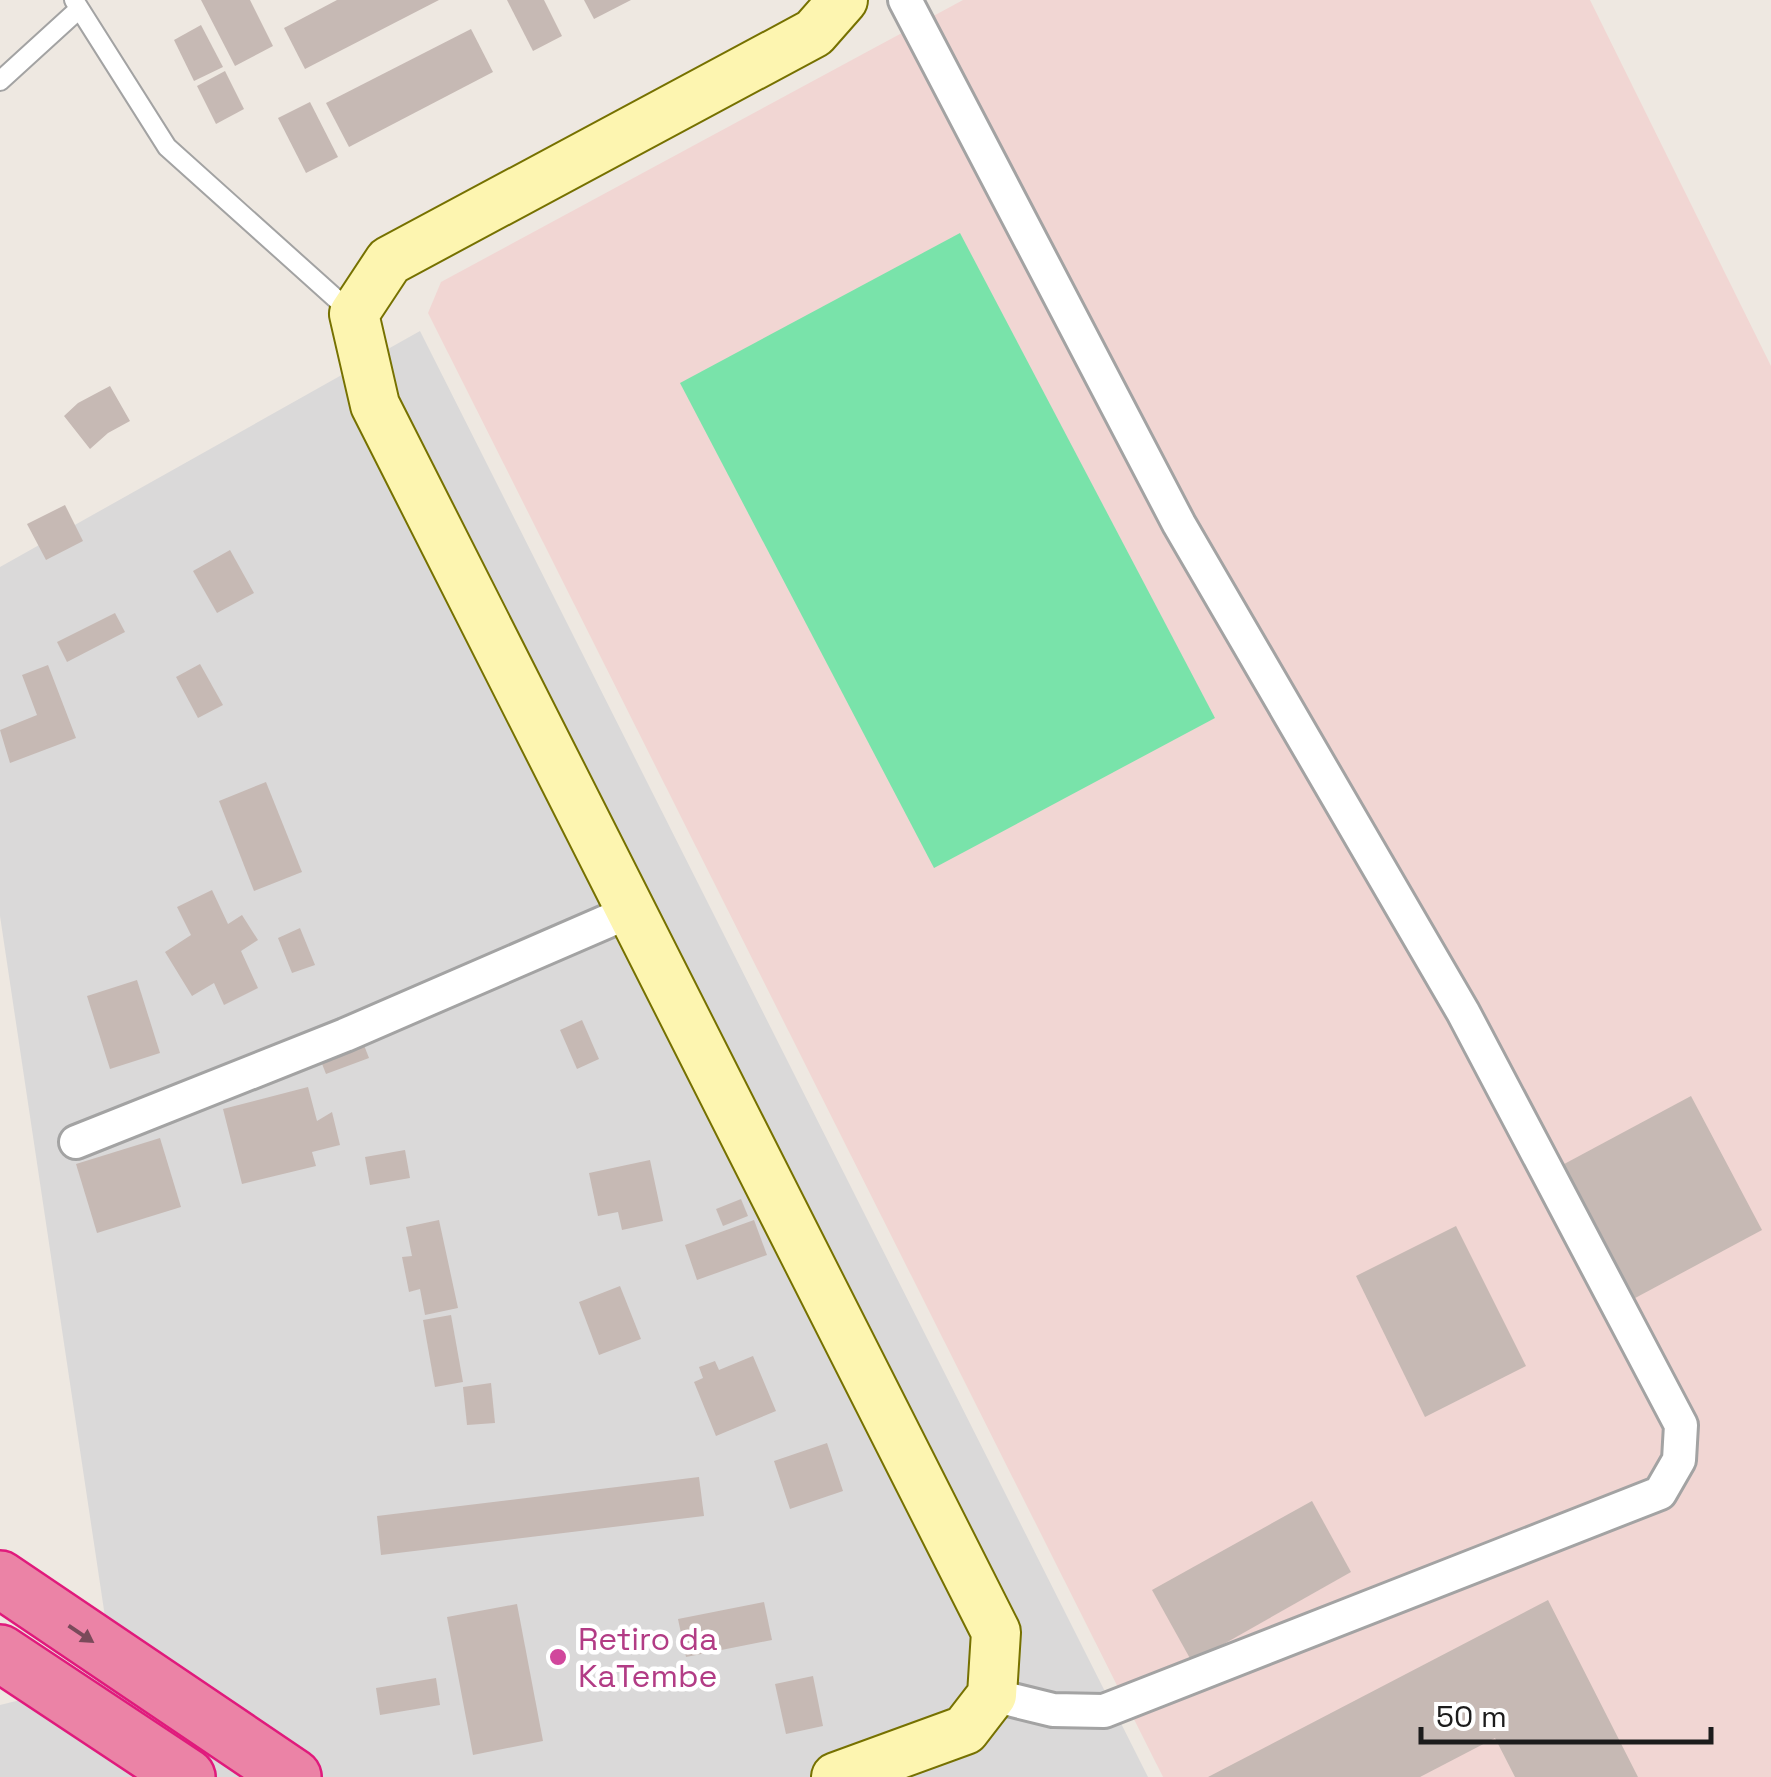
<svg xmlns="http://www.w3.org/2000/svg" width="1771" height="1777" font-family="'Space Grotesk',sans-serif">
	<rect width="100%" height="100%" fill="#eee8e1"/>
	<path fill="#dad9d9" d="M420,331L1148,1777H0V1705L114,1677L0,916V567Z"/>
	<path fill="#f1d6d3" d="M963,0H1590L1771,366V1777H1163L428,313L441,282Z"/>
	<path fill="#79e3aa" d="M960,233L1215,718L934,868L680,383Z"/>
	<g fill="#c6b9b4">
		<path d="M201,0H250L273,46L235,66Z"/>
		<path d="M337,0H439L305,69L284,28Z"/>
		<path d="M507,0H544L562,36L533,51Z"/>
		<path d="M584,0H631L594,19Z"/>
		<path d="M201,25L223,67L194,81L174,40Z"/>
		<path d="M471,29L493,72L349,147L326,103Z"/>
		<path d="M225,71L244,109L216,124L197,86Z"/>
		<path d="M310,102L338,157L306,173L278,118Z"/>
		<path d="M110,386L130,421L108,433L90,449L64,416L78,403Z"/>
		<path d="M65,505L83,541L46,560L27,524Z"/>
		<path d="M230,550L254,593L217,613L193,571Z"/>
		<path d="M115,613L125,632L67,662L57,642Z"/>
		<path d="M200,664L223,705L198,718L176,677Z"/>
		<path d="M48,665L76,738L10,763L0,730L37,715L22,675Z"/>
		<path d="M266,782L302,872L254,891L219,801Z"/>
		<path d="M212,890L228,924L242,915L258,940L241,951L258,988L224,1005L214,983L192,996L165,952L191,935L177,907Z"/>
		<path d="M300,928L315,965L292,973L278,938Z"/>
		<path d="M137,980L160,1053L110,1069L87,996Z"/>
		<path d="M582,1020L599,1059L577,1069L560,1030Z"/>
		<path d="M360,1035L369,1058L326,1074L317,1051Z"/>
		<path d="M308,1087L317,1121L332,1112L340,1145L312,1152L316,1166L242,1184L223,1109Z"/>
		<path d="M1691,1096L1762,1230L1624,1304L1553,1170Z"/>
		<path d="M160,1138L181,1207L97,1233L76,1164Z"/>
		<path d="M405,1150L410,1178L370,1185L365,1157Z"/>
		<path d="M650,1160L663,1221L622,1230L618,1212L598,1216L589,1173Z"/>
		<path d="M741,1199L748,1216L723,1226L716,1209Z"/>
		<path d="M439,1220L458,1308L425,1315L420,1289L409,1292L402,1257L412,1256L406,1227Z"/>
		<path d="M754,1220L767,1255L697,1280L685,1245Z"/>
		<path d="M1456,1226L1526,1366L1425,1417L1356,1276Z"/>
		<path d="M620,1286L641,1339L599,1355L579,1302Z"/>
		<path d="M451,1315L463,1382L435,1387L423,1320Z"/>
		<path d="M753,1356L776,1411L716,1436L694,1382L703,1378L699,1367L715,1361L719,1370Z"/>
		<path d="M491,1383L495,1423L467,1425L463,1387Z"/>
		<path d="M827,1443L843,1491L790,1509L774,1461Z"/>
		<path d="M699,1477L704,1516L381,1555L377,1516Z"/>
		<path d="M1312,1501L1351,1572L1192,1662L1152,1590Z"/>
		<path d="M1548,1600L1638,1777H1515L1495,1738L1420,1777H1208Z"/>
		<path d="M764,1602L772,1640L686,1657L678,1619Z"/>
		<path d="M517,1604L543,1741L473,1755L447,1617Z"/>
		<path d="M813,1676L823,1726L786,1734L775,1684Z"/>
		<path d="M436,1678L440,1705L380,1715L376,1688Z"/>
	</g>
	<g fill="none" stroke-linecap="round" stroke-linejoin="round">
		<defs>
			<g id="lane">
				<path d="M74,0L167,147L353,314"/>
				<path d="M0,81L79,9"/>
			</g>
			<g id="street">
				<path d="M905,0L1179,524L1463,1012L1681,1425L1679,1460L1660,1493L1104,1711L1053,1710L992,1695"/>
				<path d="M76,1142L345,1035L631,911"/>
			</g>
			<path id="secondary" d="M836,1777L965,1730L992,1695L996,1632L375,405L354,314L389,261L814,33L843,0"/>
			<g id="highway">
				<path d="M0,1579L293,1777"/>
				<path d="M0,1653L187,1777"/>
			</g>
		</defs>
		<use href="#lane" stroke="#a3a3a3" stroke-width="22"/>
		<use href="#street" stroke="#a3a3a3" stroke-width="38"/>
		<use href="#secondary" stroke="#767100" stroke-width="52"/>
		<use href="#highway" stroke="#e01a7c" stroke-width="60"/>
		<use href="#lane" stroke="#fff" stroke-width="18"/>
		<use href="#street" stroke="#fff" stroke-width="32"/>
		<use href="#secondary" stroke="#fdf5b0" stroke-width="48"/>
		<use href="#highway" stroke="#eb83a6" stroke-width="55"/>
	</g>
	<defs><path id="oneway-solid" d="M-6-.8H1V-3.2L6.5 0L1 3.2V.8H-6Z" transform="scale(2.5)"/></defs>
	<use fill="#794a5a" href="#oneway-solid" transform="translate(81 1634) rotate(34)"/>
	<circle fill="#d1479c" stroke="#fff" stroke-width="4" cx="558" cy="1657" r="10"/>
	<g text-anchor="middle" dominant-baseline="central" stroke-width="9" stroke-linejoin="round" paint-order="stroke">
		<g font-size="32" fill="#b23c85" stroke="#fff" text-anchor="start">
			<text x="578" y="1639">Retiro da<tspan x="578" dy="37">KaTembe</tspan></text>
		</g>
	</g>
	<path d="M1421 1727v15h290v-15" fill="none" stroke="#1c1c1c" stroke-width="5"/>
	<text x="1436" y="1727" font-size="30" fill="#1c1c1c" stroke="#ffffff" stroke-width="8" paint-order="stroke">50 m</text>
</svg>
